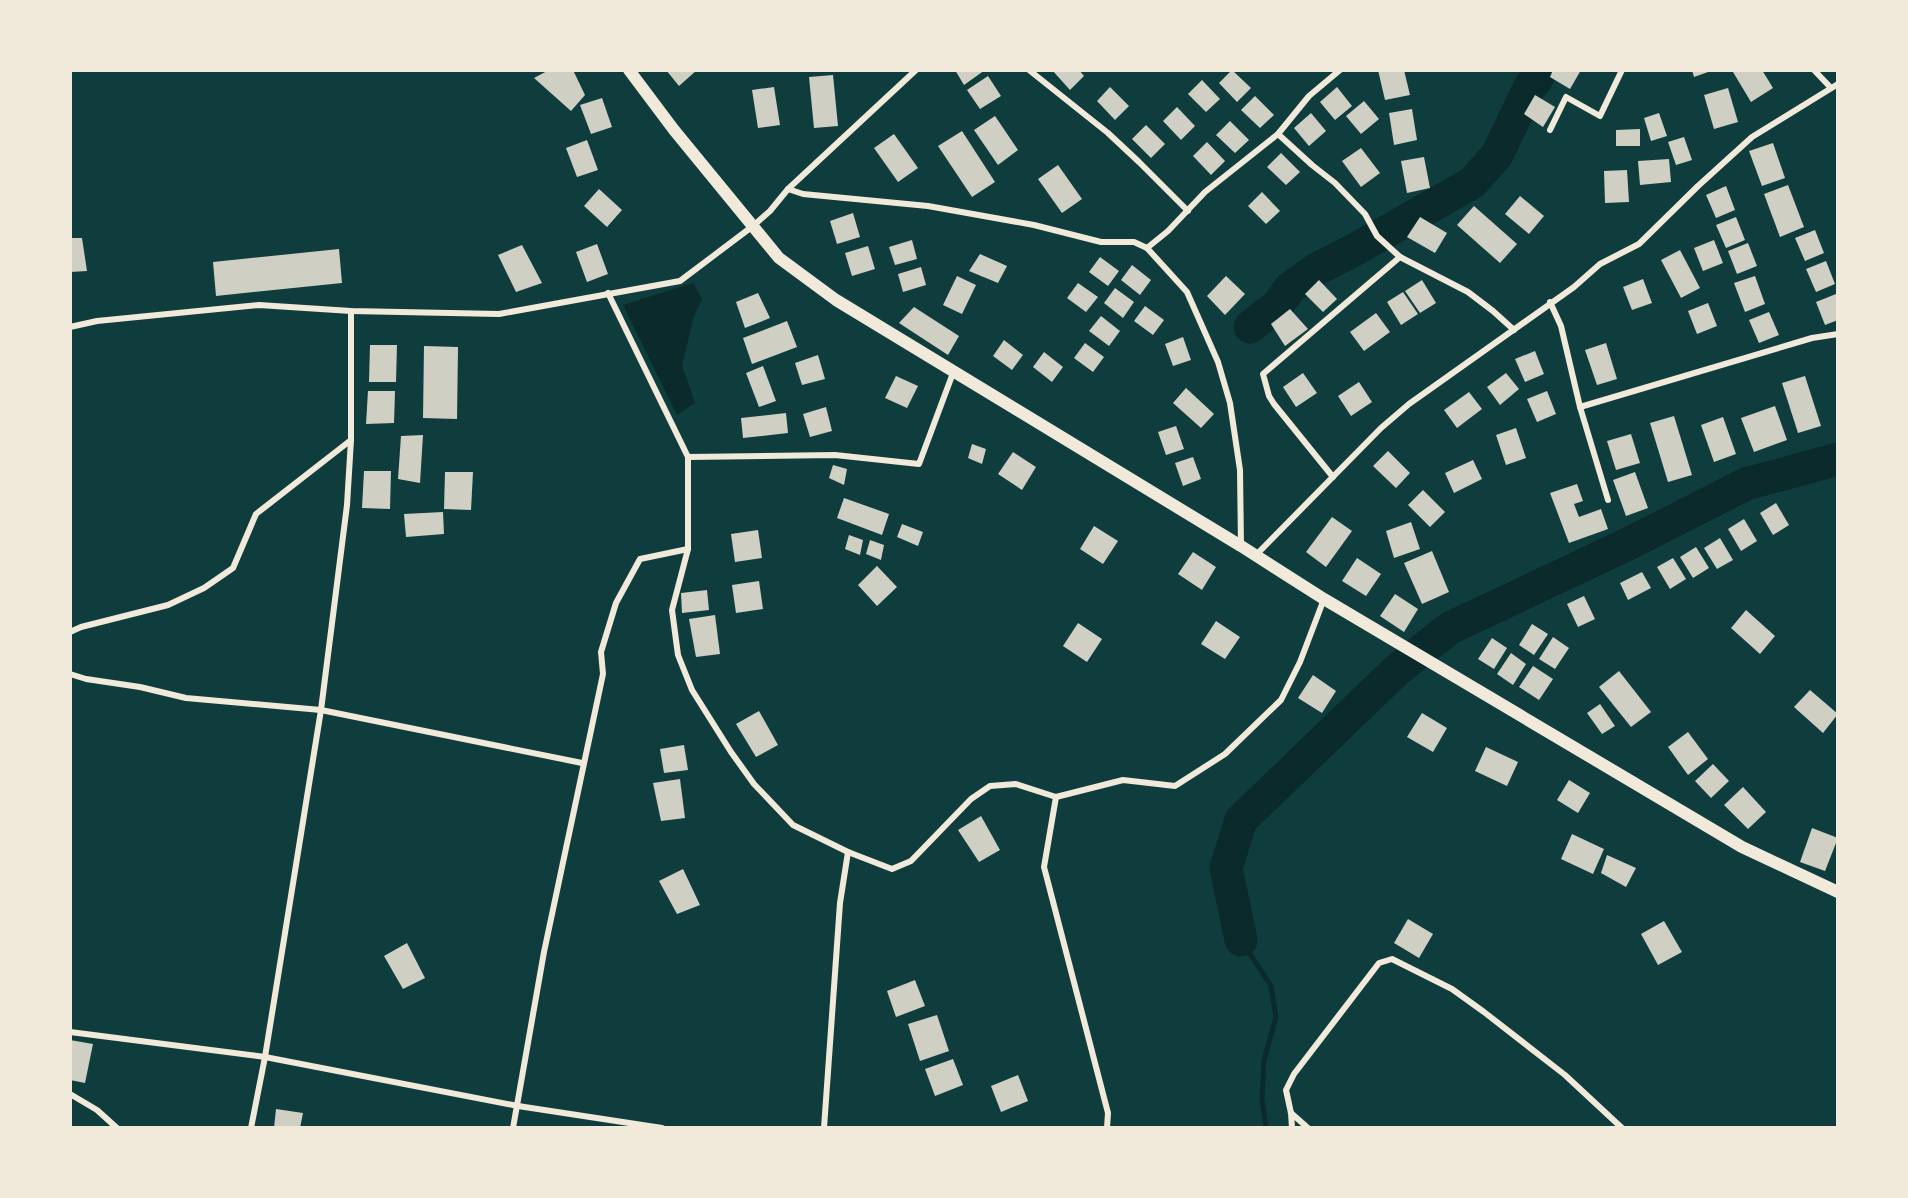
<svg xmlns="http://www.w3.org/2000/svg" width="1908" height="1198" font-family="'Noto Sans',sans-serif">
	<rect width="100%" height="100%" fill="#0f3d3e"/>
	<path fill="#0a2a2b" d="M693,283L702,299L694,316L682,365L695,403L677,415L623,305Z"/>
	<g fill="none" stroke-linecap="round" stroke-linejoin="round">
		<path stroke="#0a2a2b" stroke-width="5" d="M1241,940L1271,986L1276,1017L1264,1060L1262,1099L1266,1128"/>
		<g stroke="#0a2a2b" stroke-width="33">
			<path d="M1250,327L1278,305L1290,288L1317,269L1354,250L1472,183L1497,155L1530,86L1536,80L1541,70"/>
			<path d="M1241,940L1226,868L1241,820L1397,670L1450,628L1628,544L1746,484L1838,459"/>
		</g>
	</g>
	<g fill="#cfcfc3">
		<path d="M549,70H573L585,95L571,111L534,78Z"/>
		<path d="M666,70H697L679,86Z"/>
		<path d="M955,70H985L964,85Z"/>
		<path d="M1052,70H1079L1084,76L1070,90Z"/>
		<path d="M1232,70L1251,88L1237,102L1219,83Z"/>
		<path d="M1378,70H1404L1410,95L1385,100Z"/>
		<path d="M1553,70H1581L1570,89L1550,77Z"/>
		<path d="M1692,70H1711V71L1694,77Z"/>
		<path d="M1735,70H1762L1773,88L1751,102L1733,72Z"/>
		<path d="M833,75L838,126L814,128L809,77Z"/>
		<path d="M988,76L1001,96L980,109L967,90Z"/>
		<path d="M1202,80L1220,99L1206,112L1188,94Z"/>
		<path d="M774,87L780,125L758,128L752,90Z"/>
		<path d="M1110,87L1129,106L1115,120L1097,101Z"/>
		<path d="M1337,87L1352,106L1335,120L1320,102Z"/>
		<path d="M1728,88L1738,122L1714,129L1704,95Z"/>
		<path d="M1535,95L1555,107L1543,127L1524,114Z"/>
		<path d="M1255,96L1274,115L1260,128L1241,110Z"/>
		<path d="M602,98L612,127L591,134L580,105Z"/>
		<path d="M1364,101L1379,119L1361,134L1346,116Z"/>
		<path d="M1177,107L1195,126L1181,140L1163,121Z"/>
		<path d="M1412,109L1417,140L1394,145L1389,113Z"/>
		<path d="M1311,113L1326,131L1309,146L1294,128Z"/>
		<path d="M1659,113L1667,136L1651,141L1644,118Z"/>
		<path d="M995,116L1018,150L998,165L974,130Z"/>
		<path d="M1230,121L1249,140L1235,153L1216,135Z"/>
		<path d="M1146,125L1165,144L1151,158L1132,139Z"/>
		<path d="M1640,129V146H1616V130Z"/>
		<path d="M962,131L995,182L972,197L938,146Z"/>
		<path d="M894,134L918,168L898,182L874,148Z"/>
		<path d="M1684,137L1692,160L1676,165L1668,142Z"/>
		<path d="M587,140L598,170L577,177L566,148Z"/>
		<path d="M1207,142L1225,161L1211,175L1193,156Z"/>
		<path d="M1773,143L1785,178L1762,186L1749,151Z"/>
		<path d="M1361,148L1380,173L1361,187L1342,161Z"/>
		<path d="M1281,153L1300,172L1286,185L1267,167Z"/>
		<path d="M1424,157L1430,188L1407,193L1401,161Z"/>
		<path d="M1669,159L1671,182L1640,185L1638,161Z"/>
		<path d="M1058,165L1082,199L1062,213L1038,179Z"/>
		<path d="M1627,170L1629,202L1605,203L1604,171Z"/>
		<path d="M1788,185L1804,227L1780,237L1764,194Z"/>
		<path d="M1726,186L1735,210L1716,218L1706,195Z"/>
		<path d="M599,189L622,210L607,227L584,206Z"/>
		<path d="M1262,192L1280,211L1266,224L1248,206Z"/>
		<path d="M1520,196L1544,216L1529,234L1505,214Z"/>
		<path d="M1474,206L1517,244L1500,263L1457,225Z"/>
		<path d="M853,213L860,237L837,244L830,221Z"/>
		<path d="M1420,217L1447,233L1435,253L1407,237Z"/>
		<path d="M1736,217L1745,240L1726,248L1716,225Z"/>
		<path d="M1815,230L1824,253L1805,261L1795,238Z"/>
		<path d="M70,238H82L87,271L70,272Z"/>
		<path d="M912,240L917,259L895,265L889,247Z"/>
		<path d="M1714,240L1723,263L1703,271L1694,248Z"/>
		<path d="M1748,243L1757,266L1737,274L1728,251Z"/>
		<path d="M597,244L608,274L587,282L576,252Z"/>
		<path d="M522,245L542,283L516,292L498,255Z"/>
		<path d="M868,246L875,269L852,276L845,253Z"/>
		<path d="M339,249L342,283L216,296L213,262Z"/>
		<path d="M1680,250L1700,288L1681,298L1661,260Z"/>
		<path d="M980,254L1007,266L998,283L969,271Z"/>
		<path d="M1100,257L1119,271L1108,286L1089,272Z"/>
		<path d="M1826,261L1835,284L1816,292L1806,269Z"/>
		<path d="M1132,265L1151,280L1140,295L1121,280Z"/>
		<path d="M921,267L926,285L903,292L898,274Z"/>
		<path d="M957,276L976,285L962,314L943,305Z"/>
		<path d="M1226,276L1245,294L1225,315L1207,296Z"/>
		<path d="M1755,276L1765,304L1745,312L1734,283Z"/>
		<path d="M1643,279L1652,303L1632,310L1623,287Z"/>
		<path d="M1319,280L1337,299L1323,312L1305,294Z"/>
		<path d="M1422,280L1436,303L1420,313L1405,291Z"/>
		<path d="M1078,283L1098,297L1086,312L1067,298Z"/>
		<path d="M1115,288L1134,302L1123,318L1104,303Z"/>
		<path d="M1403,292L1418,314L1401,325L1387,302Z"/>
		<path d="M758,293L770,318L745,328L736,302Z"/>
		<path d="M1836,294L1838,320L1825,325L1816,302Z"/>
		<path d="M1708,303L1717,326L1697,334L1688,311Z"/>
		<path d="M1145,306L1164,320L1153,335L1134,321Z"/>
		<path d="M914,307L959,336L948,355L899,323Z"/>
		<path d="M1290,309L1308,329L1285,346L1271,324Z"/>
		<path d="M1769,312L1779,335L1759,343L1749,320Z"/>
		<path d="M1376,313L1390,332L1364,351L1350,332Z"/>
		<path d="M1101,316L1120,331L1109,346L1089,331Z"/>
		<path d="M787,321L797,347L752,364L743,338Z"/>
		<path d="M1183,337L1191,360L1173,366L1165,344Z"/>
		<path d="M1004,340L1023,355L1012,370L993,356Z"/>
		<path d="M1085,343L1104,357L1093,372L1074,358Z"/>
		<path d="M1606,343L1617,379L1597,385L1585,350Z"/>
		<path d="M370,345H397L396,382H369Z"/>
		<path d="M424,346L458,347L457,419L423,418Z"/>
		<path d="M1535,351L1544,374L1525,382L1515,359Z"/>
		<path d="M1044,352L1063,367L1052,382L1033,367Z"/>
		<path d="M818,355L825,379L802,385L795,363Z"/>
		<path d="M763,366L776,401L759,407L746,373Z"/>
		<path d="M1303,373L1317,393L1296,407L1283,387Z"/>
		<path d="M1506,373L1519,389L1500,405L1487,387Z"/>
		<path d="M896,376L918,386L907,408L885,398Z"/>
		<path d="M1805,376L1821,426L1798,433L1782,383Z"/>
		<path d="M1359,382L1372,402L1351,416L1338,396Z"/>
		<path d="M1186,388L1214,414L1201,428L1173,403Z"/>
		<path d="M368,391H395L394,423L366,424Z"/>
		<path d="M1547,391L1556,414L1537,422L1527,399Z"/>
		<path d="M1469,392L1482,409L1457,428L1444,410Z"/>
		<path d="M1775,406L1787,440L1754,452L1741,418Z"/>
		<path d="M826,407L832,431L810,437L803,414Z"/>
		<path d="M786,413L788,433L743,438L741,418Z"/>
		<path d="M1674,416L1692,475L1668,482L1650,423Z"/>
		<path d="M1723,417L1736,454L1714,462L1701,425Z"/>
		<path d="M1176,426L1184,449L1166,455L1158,432Z"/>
		<path d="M1516,428L1526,458L1506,465L1496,435Z"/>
		<path d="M1631,434L1640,463L1616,470L1607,441Z"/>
		<path d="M423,435L420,483L398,479L401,436Z"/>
		<path d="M972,444L986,449L982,464L968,458Z"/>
		<path d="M1388,451L1410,473L1396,488L1373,466Z"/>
		<path d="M1013,452L1036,467L1022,490L998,474Z"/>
		<path d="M1193,457L1201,479L1183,486L1175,463Z"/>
		<path d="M1473,460L1482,479L1454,493L1445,473Z"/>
		<path d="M833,465L847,469L844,485L829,478Z"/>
		<path d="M364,471H391L390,509L362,508Z"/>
		<path d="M445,472H473L471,510L444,509Z"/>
		<path d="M1635,472L1648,508L1626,516L1613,480Z"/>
		<path d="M1577,484L1583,501L1574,504L1579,517L1601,509L1608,529L1569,543L1550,493Z"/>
		<path d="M1423,490L1445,512L1430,527L1408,505Z"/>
		<path d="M844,498L889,514L882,535L837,518Z"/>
		<path d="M1776,503L1789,525L1773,535L1760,513Z"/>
		<path d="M443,512L444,534L406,537L404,514Z"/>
		<path d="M1332,517L1352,531L1326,567L1306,552Z"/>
		<path d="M1744,519L1757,541L1741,551L1728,529Z"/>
		<path d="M1411,522L1420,549L1394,558L1386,531Z"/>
		<path d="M902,524L923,532L918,546L897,537Z"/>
		<path d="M1094,526L1118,541L1103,564L1080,549Z"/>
		<path d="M758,530L762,558L735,562L731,534Z"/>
		<path d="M849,535L863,540L860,555L845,549Z"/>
		<path d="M1720,538L1733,560L1717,569L1704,548Z"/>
		<path d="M870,540L884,545L881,560L866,554Z"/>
		<path d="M1696,547L1709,568L1693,578L1680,557Z"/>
		<path d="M1432,551L1449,592L1422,604L1404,563Z"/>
		<path d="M1193,552L1216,567L1202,590L1178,574Z"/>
		<path d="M1357,558L1381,574L1366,596L1342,581Z"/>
		<path d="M1673,558L1686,579L1670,589L1657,567Z"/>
		<path d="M877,566L897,587L877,606L858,585Z"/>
		<path d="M1642,572L1651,588L1628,600L1620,583Z"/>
		<path d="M759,581L763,609L736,613L732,585Z"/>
		<path d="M707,590L709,610L682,613L681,593Z"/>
		<path d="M1395,594L1418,609L1404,632L1380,616Z"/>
		<path d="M1584,596L1595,619L1578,627L1567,604Z"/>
		<path d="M1746,610L1775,636L1760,654L1731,628Z"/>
		<path d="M715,615L720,654L696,657L689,619Z"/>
		<path d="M1216,621L1240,637L1225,659L1201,644Z"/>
		<path d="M1078,623L1102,639L1087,662L1063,646Z"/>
		<path d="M1532,624L1548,634L1534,655L1519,645Z"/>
		<path d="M1553,637L1569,648L1555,669L1539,659Z"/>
		<path d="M1492,638L1507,648L1494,669L1478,659Z"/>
		<path d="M1511,653L1526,664L1513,685L1497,674Z"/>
		<path d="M1533,666L1553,679L1539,700L1519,687Z"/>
		<path d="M1619,671L1651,712L1631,727L1599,687Z"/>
		<path d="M1313,675L1336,691L1322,713L1298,698Z"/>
		<path d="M1810,690L1838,714L1823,733L1794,707Z"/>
		<path d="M1600,704L1615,726L1602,734L1587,713Z"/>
		<path d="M759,711L778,745L756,757L736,724Z"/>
		<path d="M1422,713L1447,728L1433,752L1407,737Z"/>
		<path d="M1688,732L1708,759L1688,775L1668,747Z"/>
		<path d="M684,745L688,770L664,773L660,749Z"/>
		<path d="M1486,747L1518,762L1507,786L1475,771Z"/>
		<path d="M1713,764L1729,781L1711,798L1695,781Z"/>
		<path d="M680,779L685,818L661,821L653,783Z"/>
		<path d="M1569,780L1590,793L1578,813L1557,800Z"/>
		<path d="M1743,787L1766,812L1748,829L1724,805Z"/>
		<path d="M981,816L1000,850L979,862L958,830Z"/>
		<path d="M1812,828L1838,838L1825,871L1800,862Z"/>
		<path d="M1572,834L1604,849L1593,874L1561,859Z"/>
		<path d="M1607,855L1636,868L1626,887L1601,873Z"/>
		<path d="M683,869L700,905L677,914L659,881Z"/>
		<path d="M1408,919L1433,934L1419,958L1394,943Z"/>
		<path d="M1664,921L1682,952L1658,965L1641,934Z"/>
		<path d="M407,943L425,978L403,989L384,956Z"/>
		<path d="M915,980L925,1006L896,1017L887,991Z"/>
		<path d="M937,1015L949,1051L920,1061L908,1024Z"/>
		<path d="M70,1040L93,1044L85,1083L70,1080Z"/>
		<path d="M953,1059L963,1085L935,1096L925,1069Z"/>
		<path d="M1018,1075L1028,1101L1001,1112L991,1086Z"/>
		<path d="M276,1109L303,1113L300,1128H274Z"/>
	</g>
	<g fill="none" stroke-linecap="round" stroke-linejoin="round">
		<g stroke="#f1e9da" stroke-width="6">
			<path d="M1029,70L1108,133L1139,162L1188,211"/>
			<path d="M1814,70L1831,88"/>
			<path d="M1550,130L1566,97L1600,116L1622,70"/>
			<path d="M1278,134L1312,165L1335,183L1365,214L1377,236L1400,257L1468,292L1493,311L1514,330"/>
			<path d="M788,189L803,194L928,206L1034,225L1101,242H1134L1147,248L1187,292L1218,362L1230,403L1240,470L1241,546"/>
			<path d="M1147,248L1168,231L1205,192L1278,134L1309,96L1340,70"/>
			<path d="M608,293L688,457V549L672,610L678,655L692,690L731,752L754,784L793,825L848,852L892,869L911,861L971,799L990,786L1016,784L1056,797L1123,780L1175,786L1225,754L1281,700L1300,662L1324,599"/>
			<path d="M1550,302L1561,326L1580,407L1608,500"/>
			<path d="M70,327L97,321L259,305L351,311L499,314L680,281L753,226L770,211L788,189L916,70"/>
			<path d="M1580,407L1812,338L1838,334"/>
			<path d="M688,457L835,455L919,464L953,373"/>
			<path d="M1333,477L1274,404L1269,396L1263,374L1400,257"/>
			<path d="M1256,555L1381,428L1409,404L1574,287L1600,264L1639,244L1698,186L1752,137L1838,84"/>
			<path d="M70,632L81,627L168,605L204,588L233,568L256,514L351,440"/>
			<path d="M70,674L86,679L140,687L186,698L321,710L582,763"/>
			<path d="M1056,797L1044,867L1108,1113L1107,1128"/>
			<path d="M70,1032L265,1057L518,1106L662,1128"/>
			<path d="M70,1094L97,1110L117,1128"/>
			<path d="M1291,1113L1308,1128"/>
			<path d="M251,1128L265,1057L321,710L347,505L351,440V311"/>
			<path d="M513,1128L544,952L603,674L601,652L616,603L640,559L688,549"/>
			<path d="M824,1128L840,903L848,852"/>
			<path d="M1292,1128L1291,1113L1286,1090L1294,1074L1379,963L1392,959L1452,989L1484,1012L1565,1075L1622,1128"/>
		</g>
		<path stroke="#f1e9da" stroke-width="12" d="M629,70L674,130L779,258L836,300L1241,546L1324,599L1742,847L1838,892"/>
	</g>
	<rect width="1908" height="1198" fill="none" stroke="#f1e9da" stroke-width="144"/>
</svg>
